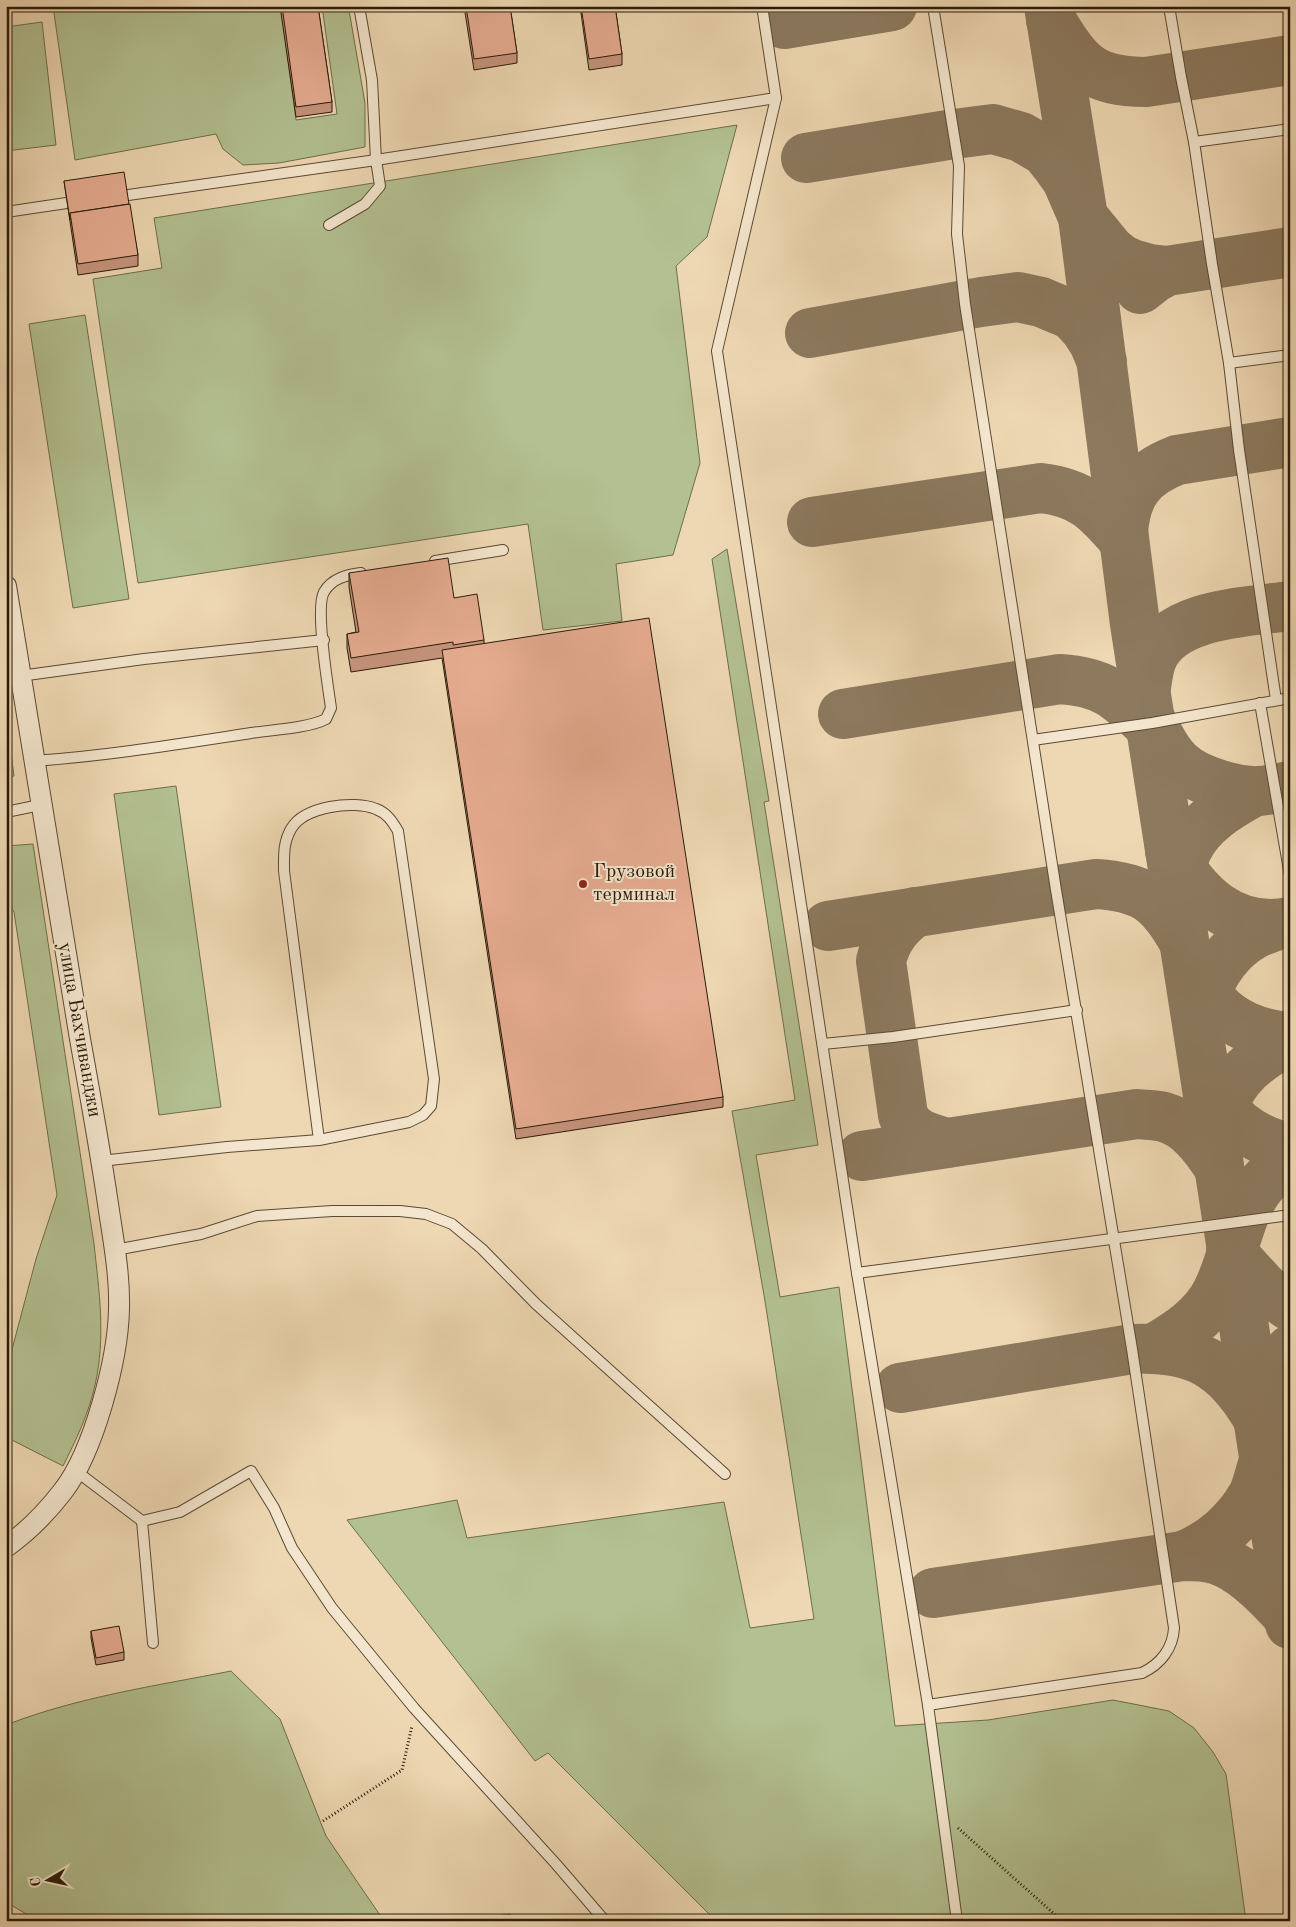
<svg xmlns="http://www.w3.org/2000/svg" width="1296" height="1927" font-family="'Old Standard TT',serif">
	<rect width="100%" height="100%" fill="#eed8b3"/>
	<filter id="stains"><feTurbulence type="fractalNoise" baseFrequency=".004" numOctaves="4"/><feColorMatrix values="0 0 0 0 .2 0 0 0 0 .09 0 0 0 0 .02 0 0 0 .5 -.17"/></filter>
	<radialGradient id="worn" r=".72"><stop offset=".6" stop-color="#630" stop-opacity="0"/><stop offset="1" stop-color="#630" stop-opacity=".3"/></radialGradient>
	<g fill="#b3c091" stroke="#6e6d4c">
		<path d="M53,6H281L296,120L337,114L322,6L349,10L365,103V147L279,163L243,165L223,149L216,134L75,160Z"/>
		<path d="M42,22L56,145L6,151V27Z"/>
		<path d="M737,125L707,237L676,266L700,463L673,555L616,564L622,621L543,630L528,524L138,583L93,279L162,268L154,218Z"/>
		<path d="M85,315L129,599L73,608L29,324Z"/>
		<path d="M727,549L769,801L764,802L818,1145L756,1155L780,1297L839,1287L895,1726L988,1720L1113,1700L1169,1711L1194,1728L1213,1752L1226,1774L1246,1921H716L548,1753L535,1761L347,1520L457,1500L467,1538L724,1502L750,1628L814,1619L765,1301L732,1111L795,1100L712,559Z"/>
		<path d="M6,715L14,776L6,778Z"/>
		<path d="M176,786L221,1107L159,1115L114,794Z"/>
		<path d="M33,844L94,1244C99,1290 106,1338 95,1385C89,1413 76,1440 63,1466L6,1437V1372L36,1259L57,1195L14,912L6,899V846Z"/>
		<path d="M231,1671L280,1719L326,1836L384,1921H38L6,1902V1725C78,1697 155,1686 231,1671Z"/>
		<path d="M510,1914L518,1921H463Z"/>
	</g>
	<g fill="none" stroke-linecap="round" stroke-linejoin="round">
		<g stroke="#8c795e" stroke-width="50">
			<path d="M1049,6L1083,217L1135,624L1290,1624"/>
			<path d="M1051,20C1077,65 1092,82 1146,82L1290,60"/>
			<path d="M784,24L892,6"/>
			<path d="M806,158L954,134L993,129L1021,137L1045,151L1057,166L1067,180L1083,217L1110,250L1121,259L1132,264L1150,269L1167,271"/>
			<path d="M1140,289L1154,278L1167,271L1290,252"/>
			<path d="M810,333L981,302L1018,297L1041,302L1072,315L1085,329L1094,343L1102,362"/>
			<path d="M812,522L1041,488C1083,493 1097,509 1124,540"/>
			<path d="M1123,532C1126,493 1141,474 1177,460L1290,442"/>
			<path d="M1145,693C1147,682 1148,669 1152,659C1170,613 1248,612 1290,606"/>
			<path d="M843,714L1060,679C1106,682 1119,697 1151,727"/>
			<path d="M1151,721C1157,732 1163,745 1171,755C1186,777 1226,789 1251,791C1263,792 1278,788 1290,786"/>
			<path d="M1170,851C1197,896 1232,933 1290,922"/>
			<path d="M1177,892C1179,878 1181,863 1187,850C1200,822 1228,806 1253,792"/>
			<path d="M915,912C897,925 886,939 881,961L903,1115C910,1134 929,1138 947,1143"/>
			<path d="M828,926L1096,884C1143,887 1160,899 1183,940"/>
			<path d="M1191,965C1210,1011 1241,1033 1290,1037"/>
			<path d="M1199,1021C1204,986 1223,951 1255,934C1263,930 1272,927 1281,924"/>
			<path d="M1208,1083C1213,1092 1217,1102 1224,1110C1241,1130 1265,1143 1290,1148"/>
			<path d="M1217,1139C1222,1086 1245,1064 1290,1040"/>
			<path d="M862,1156L1137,1114C1146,1115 1156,1115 1164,1117C1189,1124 1205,1146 1218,1166"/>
			<path d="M1231,1252L1265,1289L1290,1306"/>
			<path d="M1155,1348C1179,1334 1204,1318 1217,1292C1241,1245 1236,1190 1290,1162"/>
			<path d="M900,1388L1132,1349C1194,1346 1226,1364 1257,1417"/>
			<path d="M1259,1422C1266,1391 1269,1375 1290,1350"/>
			<path d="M1183,1556C1212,1545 1238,1522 1253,1495C1258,1484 1260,1472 1264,1461"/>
			<path d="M933,1593L1183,1556C1195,1556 1207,1556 1218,1560C1244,1568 1271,1597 1288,1616"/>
		</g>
		<defs>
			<g id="lane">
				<path d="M762,6L776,98L717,351L857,1273L928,1705L957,1921"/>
				<path d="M1169,6L1181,77L1194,142L1212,264L1229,363L1239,450L1276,700"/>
				<path d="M1194,142L1290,129"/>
				<path d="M114,197L376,160L776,98"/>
				<path d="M6,212L80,201"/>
				<path d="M329,225L365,204L380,186L376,160L372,80L359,6"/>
				<path d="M1229,363L1290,355"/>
				<path d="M435,561L503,550"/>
				<path d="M20,676L144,659L324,640"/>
				<path d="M1260,703L1290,876"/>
				<path d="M1033,740L1152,723L1290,698"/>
				<path d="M33,761C106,756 179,744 251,733C271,730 309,728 326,719L331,708C328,687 315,607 324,592C332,578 347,575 361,573"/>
				<path d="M6,812L40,805"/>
				<path d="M823,1044L893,1037L1077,1010"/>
				<path d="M101,1161L227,1147L319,1140L409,1122L423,1115L431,1106L434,1079L398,831C392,821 387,813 376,809C354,800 304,806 291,829C283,843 284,856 284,871L319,1140"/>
				<path d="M115,1250L201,1234L257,1216L332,1211H400L426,1214L452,1224L482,1249L536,1304L725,1474"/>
				<path d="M857,1273L1290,1215"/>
				<path d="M76,1471L142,1521L180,1512L251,1471L274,1508L292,1548L332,1608L414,1708L556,1864L605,1921"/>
				<path d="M142,1521L153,1643"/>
				<path d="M928,1705L1142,1673C1161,1664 1173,1648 1174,1628L1132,1349L1056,890L965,304L957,234L959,166L933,6"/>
			</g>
			<path id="street" d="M6,586C30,737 54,888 80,1039C90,1094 100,1149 108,1204C113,1238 120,1274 119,1309C118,1359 94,1451 63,1491C47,1512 27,1532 6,1547"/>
		</defs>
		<use href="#lane" stroke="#5a4a33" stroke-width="12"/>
		<use href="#street" stroke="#5a4a33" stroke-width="22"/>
		<g stroke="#291a08" stroke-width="3" stroke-dasharray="1 2.5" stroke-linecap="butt">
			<path d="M323,1821L402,1770L412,1726"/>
			<path d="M958,1828L1062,1921"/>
		</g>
		<use href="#lane" stroke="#f4e6ce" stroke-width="10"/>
		<use href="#street" stroke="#f4e6ce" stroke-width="20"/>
	</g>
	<g fill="#c6947d" stroke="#291a08">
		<path d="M281,6H318L332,102V112L296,117L281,13Z"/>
		<path d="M464,6H510L517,53V63L474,70Z"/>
		<path d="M580,6H615L622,54V65L589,70Z"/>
		<path d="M64,181L129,204L138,255V266L78,275Z"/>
		<path d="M349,573L454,598L484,640V644L723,1097V1107L516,1139L442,658L351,672L347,648V634L356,632L349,587Z"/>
		<path d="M91,1631L124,1652V1660L96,1665L91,1638Z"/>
	</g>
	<g fill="#e6ac91" stroke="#291a08">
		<path d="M282,6H318L332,102L296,107Z"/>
		<path d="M466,6H510L517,53L474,59Z"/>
		<path d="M581,6H615L622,54L589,59Z"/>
		<path d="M124,172L129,204L70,213V220L64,181Z"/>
		<path d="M130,204L138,255L78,264L70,213Z"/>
		<path d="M448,558L454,598L477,594L484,640L453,645V642L351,658L347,634L359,632L349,573Z"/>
		<path d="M649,618L723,1097L516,1129L442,650Z"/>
		<path d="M119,1626L124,1652L96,1658L91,1631Z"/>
	</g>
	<circle fill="#8f2418" stroke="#f4e6ce" stroke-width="2" cx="583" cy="884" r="5"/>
	<g text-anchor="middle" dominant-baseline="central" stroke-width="4" stroke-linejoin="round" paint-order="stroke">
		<g font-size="20" fill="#291a08" stroke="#f4e6ce" text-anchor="start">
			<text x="593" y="872">Грузовой<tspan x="593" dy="23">терминал</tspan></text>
		</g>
		<g font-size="20" fill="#291a08" stroke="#f4e6ce">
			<text transform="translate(79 1030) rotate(80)">улица Бахчиванджи</text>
		</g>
	</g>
	<rect width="1296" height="1927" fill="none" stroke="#eed8b3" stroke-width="25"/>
	<rect x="8" y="8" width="1281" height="1912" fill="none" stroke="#291a08" stroke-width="2.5"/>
	<rect x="12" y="12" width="1271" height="1902" fill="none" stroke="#291a08"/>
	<g transform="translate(48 1880) rotate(261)" stroke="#f4e6ce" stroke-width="4" paint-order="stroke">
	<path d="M0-4L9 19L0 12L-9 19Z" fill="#291a08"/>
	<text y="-8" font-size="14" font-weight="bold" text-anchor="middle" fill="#291a08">С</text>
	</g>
	<rect width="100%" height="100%" filter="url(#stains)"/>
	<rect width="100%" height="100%" fill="url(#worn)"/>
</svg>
